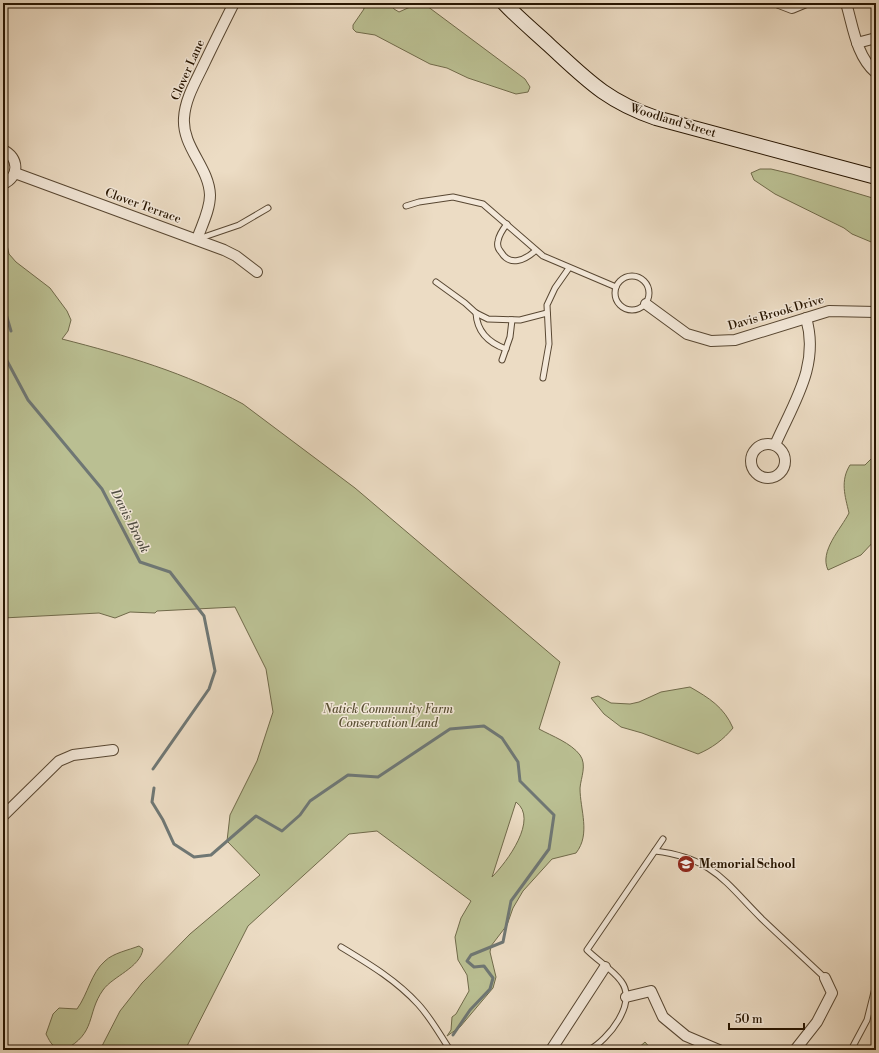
<svg xmlns="http://www.w3.org/2000/svg" width="879" height="1053" font-family="'Libre Bodoni',serif">
	<rect width="100%" height="100%" fill="#ecdcc4"/>
	<filter id="stains"><feTurbulence type="fractalNoise" baseFrequency=".005" numOctaves="4"/><feColorMatrix values="0 0 0 0 .2 0 0 0 0 .09 0 0 0 0 .02 0 0 0 .5 -.17"/></filter>
	<radialGradient id="worn" r=".72"><stop offset=".6" stop-color="#630" stop-opacity="0"/><stop offset="1" stop-color="#630" stop-opacity=".3"/></radialGradient>
	<g fill="#babf92" stroke="#706a4a" fill-rule="evenodd">
		<path d="M363,3H390L394,9L399,12L419,3L427,6L525,79L530,87L528,92L516,94L468,78L447,68L430,64L375,35L356,32L353,29V25L364,9Z"/>
		<path d="M760,169H771L792,174L876,199V244L852,234L844,228L775,194L754,180L751,173Z"/>
		<path d="M3,227L9,254L16,262L50,288L67,311L71,320L68,331L62,339C125,355 186,373 243,404L355,488L560,662L539,729C552,736 571,743 580,755C587,765 581,777 580,788C580,810 591,834 576,853L552,859L523,891L513,908L507,925L491,946L490,952L496,977L493,988L460,1027L447,1036L451,1030L452,1017L456,1014L469,991L467,975L458,960L455,937L461,918L471,901L377,831L349,834L248,926L185,1050H114L102,1046L120,1011L142,983L190,934L260,875L227,841L230,815L257,761L273,712L266,669L235,607L157,611L155,613L130,612L115,618L99,613L3,618ZM516,802C539,819 507,862 492,877Z"/>
		<path d="M876,454V539L861,555L828,570C819,551 841,529 849,513C845,496 840,481 850,465H865Z"/>
		<path d="M690,687C709,698 724,707 733,728C723,740 712,748 698,754L642,733L621,727L604,714L591,698L598,696L611,703L630,704L639,702L661,692Z"/>
		<path d="M139,946L143,949C140,968 113,976 103,990C86,1014 97,1033 64,1050C53,1048 51,1044 46,1034L53,1014L59,1008L77,1009C88,994 91,973 105,961C113,953 129,950 139,946Z"/>
		<path d="M645,1042L652,1050H636Z"/>
	</g>
	<g fill="none" stroke-linecap="round" stroke-linejoin="round">
		<g stroke="#6f7774" stroke-width="3">
			<path d="M3,304L11,331"/>
			<path d="M5,357L28,400L102,489L140,562L170,572L204,616L215,671L209,689L153,769"/>
			<path d="M154,788L152,802L163,820L174,844L194,857L211,855L256,816L282,831L300,815L310,801L348,775L378,777L450,729L484,726L502,738L518,762L520,781L554,815L549,849L511,901L503,942L471,955L467,961L474,967L484,966L493,978L490,989L470,1010L453,1035"/>
		</g>
		<defs>
			<g id="lane">
				<path d="M406,206L419,202L453,197L483,204L543,256L616,287"/>
				<path d="M507,224C503,229 499,235 498,241C497,245 498,249 501,252C510,267 525,260 535,251"/>
				<path d="M198,239L239,225L268,208"/>
				<circle cx="632" cy="293" r="17"/>
				<path d="M436,282L465,303L476,313L488,319L520,320L547,313"/>
				<path d="M476,313C477,332 489,343 506,349"/>
				<path d="M502,360L510,337L512,320"/>
				<path d="M543,378L549,344L547,305L555,288L569,268"/>
				<path d="M655,851C713,858 725,882 762,919C783,939 804,958 825,978"/>
				<path d="M341,947C369,964 396,980 418,1004C431,1018 440,1035 450,1050"/>
				<path d="M589,1050C608,1040 638,1003 621,981C613,970 597,960 587,950L663,839"/>
				<path d="M851,1050L867,1020L876,984"/>
			</g>
			<g id="street">
				<path d="M779,3L792,8L804,3"/>
				<path d="M846,3C853,26 856,56 876,73"/>
				<path d="M857,43L876,38"/>
				<path d="M3,150C19,157 20,177 3,184"/>
				<path d="M15,173L224,250L236,256L257,272"/>
				<path d="M197,239C202,225 210,210 210,195C209,167 182,147 184,118C185,99 196,81 204,64C214,43 224,23 234,3"/>
				<path d="M646,304L687,334L711,341L735,340L829,311L876,312"/>
				<circle cx="768" cy="461" r="17"/>
				<path d="M775,445C794,402 820,365 806,318"/>
				<path d="M3,816L59,761L73,755L113,750"/>
				<path d="M626,997L651,991L663,1017L686,1036L719,1050"/>
				<path d="M551,1050L605,967"/>
				<path d="M795,1050L817,1022L832,993L825,978"/>
			</g>
			<path id="secondary" d="M504,3C518,18 534,31 549,45C586,79 606,101 656,118L876,177"/>
		</defs>
		<use href="#lane" stroke="#584732" stroke-width="7"/>
		<use href="#street" stroke="#584732" stroke-width="12"/>
		<use href="#secondary" stroke="#271501" stroke-width="16"/>
		<use href="#lane" stroke="#f3e8d9" stroke-width="5"/>
		<use href="#street" stroke="#f3e8d9" stroke-width="10"/>
		<use href="#secondary" stroke="#f3e8d9" stroke-width="14"/>
	</g>
	<defs>
		<symbol id="school-disc" viewBox="-11 -11 22 22"><circle r="9.5" fill="#8f2418" stroke="#f3e8d9"/><path d="M0-5L7-2L0 1L-7-2ZM-4 1L0 2.5L4 1V4Q0 6-4 4Z" fill="#fff"/></symbol>
	</defs>
	<g fill-rule="evenodd">
		<use href="#school-disc" x="676" y="854" width="20" height="20"/>
	</g>
	<g text-anchor="middle" dominant-baseline="central" stroke-width="3" stroke-linejoin="round" paint-order="stroke">
		<g font-size="12" fill="#271501" stroke="#f3e8d9">
			<text transform="translate(188 70) rotate(-66)">Clover Lane</text>
			<text transform="translate(673 121) rotate(17)">Woodland Street</text>
			<text transform="translate(143 206) rotate(20)">Clover Terrace</text>
			<text transform="translate(776 313) rotate(-16)">Davis Brook Drive</text>
		</g>
		<g font-size="12" font-style="italic" fill="#5a5034" stroke="#f3e8d9">
			<text x="388" y="709">Natick Community Farm<tspan x="388" dy="14">Conservation Land</tspan></text>
		</g>
		<g font-size="12" font-weight="bold" fill="#271501" stroke="#f3e8d9" text-anchor="start">
			<text x="699" y="864">Memorial School</text>
		</g>
		<g font-size="13" font-style="italic" fill="#514e44" stroke="#f3e8d9">
			<text transform="translate(130 521) rotate(63)">Davis Brook</text>
		</g>
	</g>
	<rect width="879" height="1053" fill="none" stroke="#ecdcc4" stroke-width="16"/>
	<rect x="4" y="4" width="871" height="1045" fill="none" stroke="#271501" stroke-width="2"/>
	<rect x="8" y="8" width="863" height="1037" fill="none" stroke="#271501"/>
	<path d="M729 1023v6h75v-6" fill="none" stroke="#271501" stroke-width="2"/>
	<text x="735" y="1023" font-size="12" fill="#271501" stroke="#f3e8d9" stroke-width="3" paint-order="stroke">50 m</text>
	<rect width="100%" height="100%" filter="url(#stains)"/>
	<rect width="100%" height="100%" fill="url(#worn)"/>
</svg>
